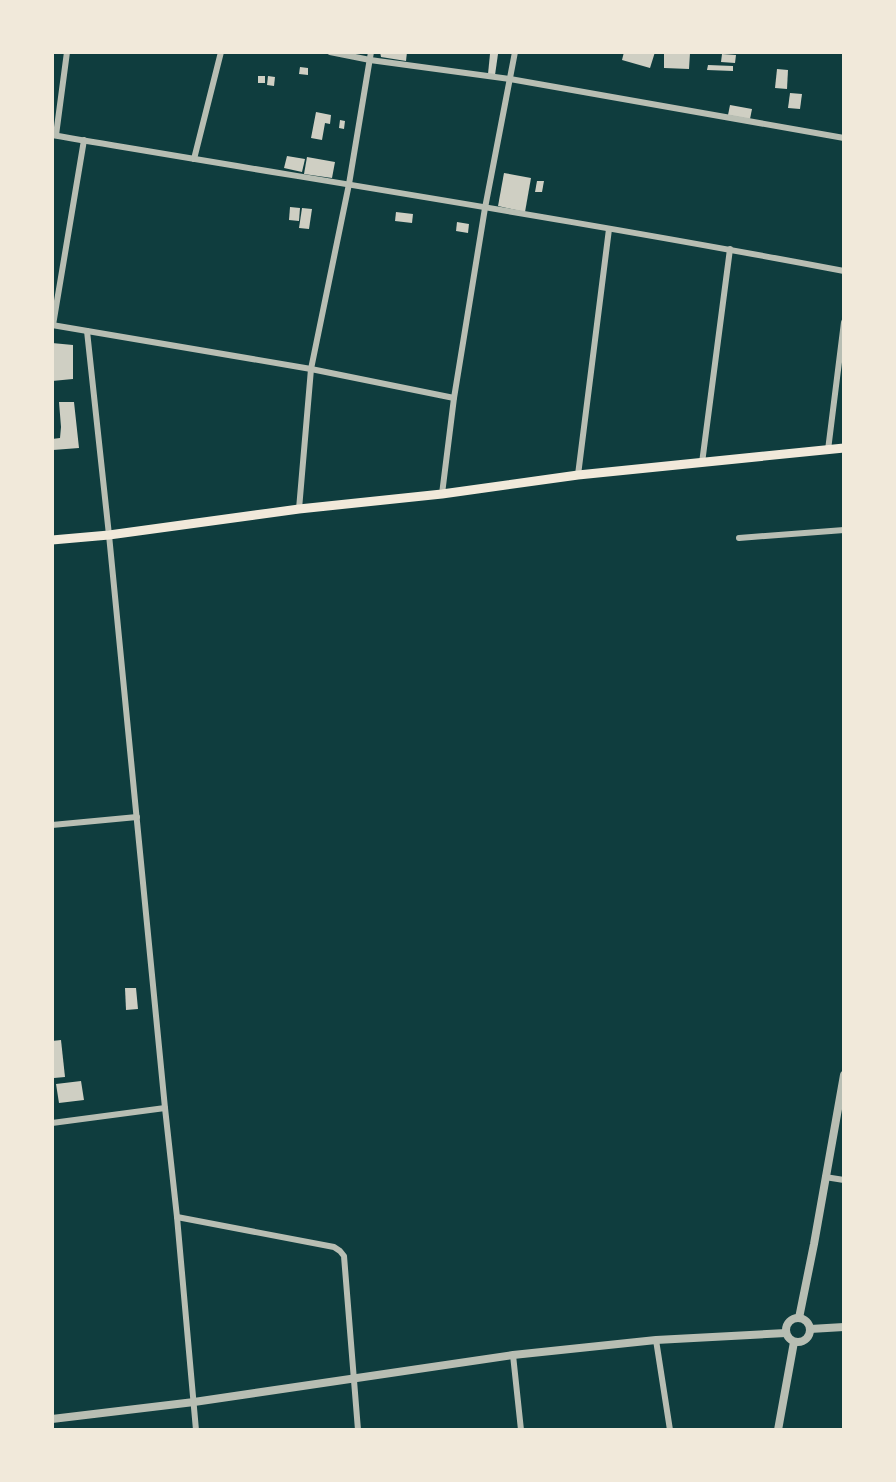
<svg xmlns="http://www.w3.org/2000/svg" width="896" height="1482" font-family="'Archivo Narrow',sans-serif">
	<rect width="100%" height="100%" fill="#0f3d3e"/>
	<g fill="#cfcfc3">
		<path d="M380,52H407L406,61L381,57Z"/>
		<path d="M624,52H655L650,68L622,60Z"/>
		<path d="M664,52L690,53L689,69L664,68Z"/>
		<path d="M490,54H498L495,75L488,74Z"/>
		<path d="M722,54L736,55L735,63L721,62Z"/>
		<path d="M708,65L733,66V71L707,70Z"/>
		<path d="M300,67L308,68V75L299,74Z"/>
		<path d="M777,69L788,70L787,89L775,88Z"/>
		<rect x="258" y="76" width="7" height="7"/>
		<path d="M268,76L275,77L274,86L267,85Z"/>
		<path d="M790,93L802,94L800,109L788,108Z"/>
		<path d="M730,105L752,109L750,119L728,115Z"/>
		<path d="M316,112L331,115L330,124L325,123L322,140L311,138Z"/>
		<path d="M340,120L345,121L344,129L339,128Z"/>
		<path d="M287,156L305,159L302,172L284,168Z"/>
		<path d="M307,157L335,162L332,178L304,174Z"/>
		<path d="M504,173L531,178L525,212L498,206Z"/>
		<path d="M537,181H544L542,192H535Z"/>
		<path d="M290,207L300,208L299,221L289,220Z"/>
		<path d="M302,208L312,209L309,229L299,228Z"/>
		<path d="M396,212L413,214L412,223L395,221Z"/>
		<path d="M457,222L469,224L468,233L456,231Z"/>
		<path d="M52,343L73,345V379L52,381Z"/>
		<path d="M59,402H74L79,448L53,450L52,439L60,438L61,427Z"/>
		<path d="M125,988H136L138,1009L126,1010Z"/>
		<path d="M61,1040L65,1077L54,1078L52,1041Z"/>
		<path d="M81,1081L84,1100L59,1103L56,1084Z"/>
	</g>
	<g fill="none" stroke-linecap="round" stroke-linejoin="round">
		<g stroke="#b8beb3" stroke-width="6">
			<path d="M330,52L370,60L510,79L844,138"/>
			<path d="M52,135C316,180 581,221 844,271"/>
			<path d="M56,135L67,52"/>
			<path d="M194,159L221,52"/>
			<path d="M52,325L311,369L454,398"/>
			<path d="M53,325L84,140"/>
			<path d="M87,331L109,535L165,1108L177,1217L196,1430"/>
			<path d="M828,450L844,322"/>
			<path d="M702,463L730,249"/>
			<path d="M578,475L609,229"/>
			<path d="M442,494L454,398L485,208L515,52"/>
			<path d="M299,509L311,369L349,184L371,52"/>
			<path d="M739,538L844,530"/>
			<path d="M52,825L137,817"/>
			<path d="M52,1123L165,1108"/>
			<path d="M825,1177L844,1180"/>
			<path d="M177,1217L334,1247L340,1251L344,1256L358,1430"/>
			<path d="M656,1340L670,1430"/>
			<path d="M513,1355L521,1430"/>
		</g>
		<g stroke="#b8beb3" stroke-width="8">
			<circle cx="798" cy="1330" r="12"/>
			<path d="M799,1318L814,1244L844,1075"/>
			<path d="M810,1329L844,1327"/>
			<path d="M52,1419L194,1402L513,1355L656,1340L786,1333"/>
			<path d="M778,1430L794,1342"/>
		</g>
		<path stroke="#f1e9da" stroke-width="9" d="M52,540L109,535L299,509L442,494L578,475L844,448"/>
	</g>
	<rect width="896" height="1482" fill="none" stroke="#f1e9da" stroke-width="108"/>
</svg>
